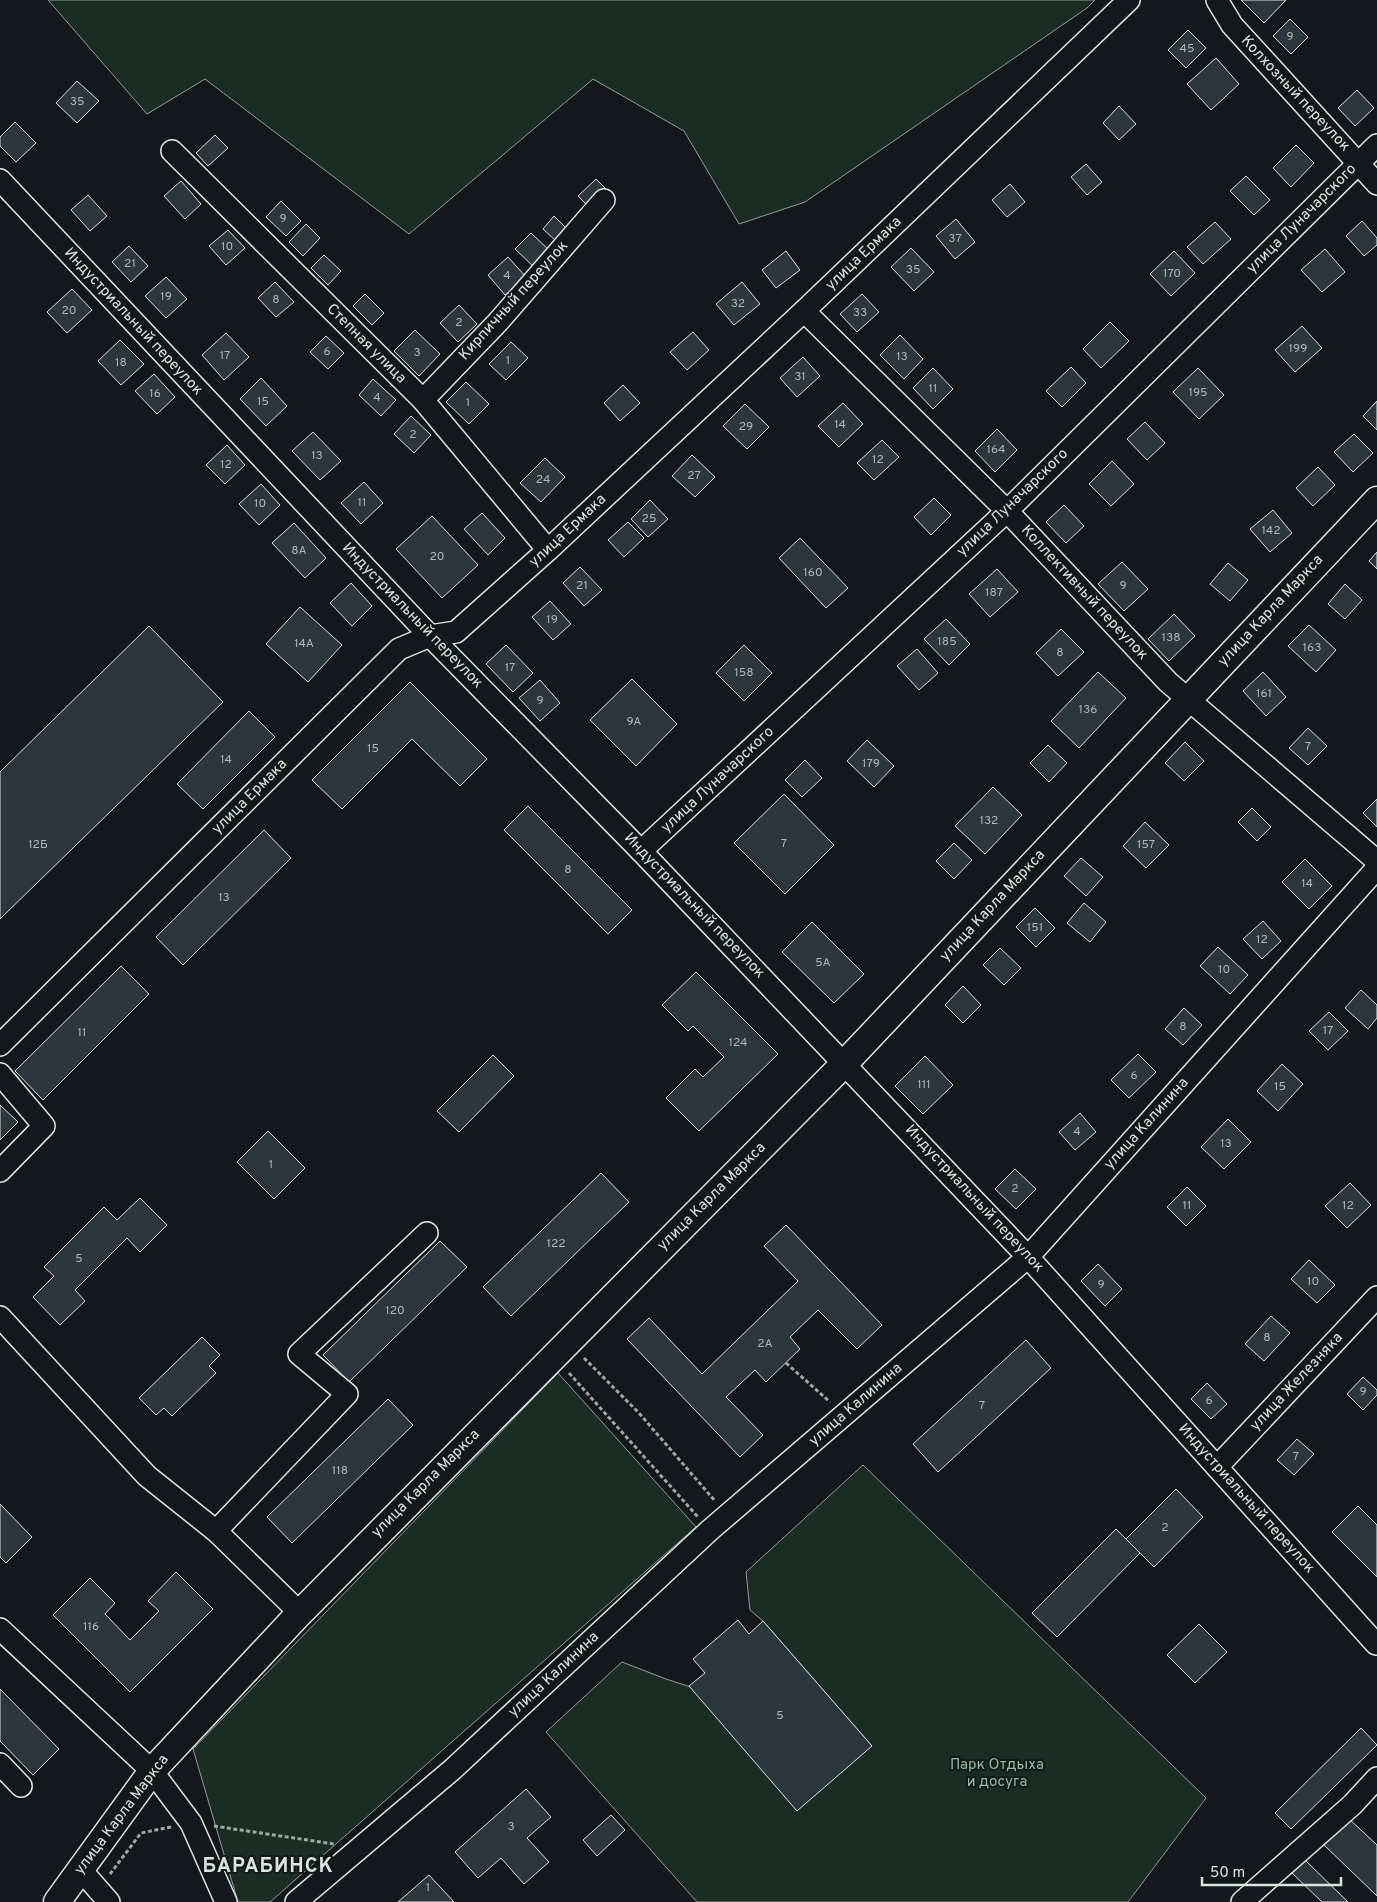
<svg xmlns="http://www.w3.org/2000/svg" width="1377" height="1902" font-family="Overpass,sans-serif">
	<rect width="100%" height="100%" fill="#14181c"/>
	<g fill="#1a2d24" stroke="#939e99">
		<path d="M48,0H1095L1087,8L805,202L739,224L684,131L593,79L409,234L205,79L147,114Z"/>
		<path d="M558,1373L696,1527L270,1902H238L193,1749Z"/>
		<path d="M863,1465L1206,1798L1128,1902H697L546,1732L622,1662L666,1679L872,1746L763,1621L750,1610L746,1572Z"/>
	</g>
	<g fill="#2c363c" stroke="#d8e6dc">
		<path d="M1241,0H1286L1264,23Z"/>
		<path d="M1290,19L1308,37L1291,54L1273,36Z"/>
		<path d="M1188,30L1206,48L1186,68L1168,50Z"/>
		<path d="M1216,58L1239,84L1211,110L1187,84Z"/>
		<path d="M77,81L99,101L77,123L56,103Z"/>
		<path d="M1357,90L1374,108L1355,126L1338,108Z"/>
		<path d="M1119,106L1136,124L1119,140L1103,123Z"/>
		<path d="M15,122L36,143L16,162L0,146V137Z"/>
		<path d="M215,135L228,148L208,166L196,153Z"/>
		<path d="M1296,145L1314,163L1291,187L1273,168Z"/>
		<path d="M1086,164L1102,182L1087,195L1071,177Z"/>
		<path d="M1246,176L1270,200L1254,215L1230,191Z"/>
		<path d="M596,179L606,189L588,206L578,196Z"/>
		<path d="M181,181L201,204L185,219L164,196Z"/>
		<path d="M1010,184L1025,202L1007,217L992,200Z"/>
		<path d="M88,195L107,216L90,231L71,210Z"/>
		<path d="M281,201L301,221L286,236L266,217Z"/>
		<path d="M554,216L567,229L556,241L543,229Z"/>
		<path d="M956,219L975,242L955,259L936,236Z"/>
		<path d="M1362,221L1377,238V245L1364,256L1346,236Z"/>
		<path d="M1215,222L1231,239L1203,264L1187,247Z"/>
		<path d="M306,224L320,238L303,256L289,242Z"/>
		<path d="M228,230L245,248L226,265L209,246Z"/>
		<path d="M531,233L551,252L535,268L515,249Z"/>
		<path d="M129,246L148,266L131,282L112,262Z"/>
		<path d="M911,248L934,272L914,291L891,267Z"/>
		<path d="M1325,249L1345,272L1322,292L1301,270Z"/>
		<path d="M786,251L800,270L776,288L762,270Z"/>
		<path d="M1174,251L1195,273L1171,296L1150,274Z"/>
		<path d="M324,255L341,271L328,285L311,268Z"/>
		<path d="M508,257L526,277L505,295L488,275Z"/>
		<path d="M166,277L187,299L166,318L145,296Z"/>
		<path d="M275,282L294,302L276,317L258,298Z"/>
		<path d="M742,282L760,304L734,325L716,304Z"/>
		<path d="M72,289L92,310L67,333L47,312Z"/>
		<path d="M365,294L384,313L372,325L353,306Z"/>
		<path d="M862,294L879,312L857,332L840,314Z"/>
		<path d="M459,305L477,324L458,342L440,323Z"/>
		<path d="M1110,322L1129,341L1101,368L1083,349Z"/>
		<path d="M1302,326L1322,348L1295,372L1275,350Z"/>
		<path d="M415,330L440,354L419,376L394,351Z"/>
		<path d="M693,332L709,350L687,370L670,352Z"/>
		<path d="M226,333L249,357L224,380L202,355Z"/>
		<path d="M900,335L923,359L904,379L880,355Z"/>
		<path d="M326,336L344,353L328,369L310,352Z"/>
		<path d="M120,340L144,364L121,385L98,361Z"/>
		<path d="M511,342L528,358L506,380L489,364Z"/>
		<path d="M803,357L820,376L797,397L780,378Z"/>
		<path d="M1071,367L1086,383L1062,407L1046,391Z"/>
		<path d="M933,368L953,389L933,409L913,388Z"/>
		<path d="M1198,368L1224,395L1199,419L1173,392Z"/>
		<path d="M154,374L175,397L157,414L135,391Z"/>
		<path d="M261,378L287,406L266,426L240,399Z"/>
		<path d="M373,379L396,400L381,416L359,395Z"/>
		<path d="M466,382L489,404L469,424L446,402Z"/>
		<path d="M623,385L640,403L620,421L604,403Z"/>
		<path d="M1377,401V430L1363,416Z"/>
		<path d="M843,403L863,424L839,447L818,426Z"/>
		<path d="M745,404L769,427L747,449L723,426Z"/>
		<path d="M411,416L431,435L414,453L394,434Z"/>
		<path d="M1145,422L1165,443L1147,460L1127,439Z"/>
		<path d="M997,429L1017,450L995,472L975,451Z"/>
		<path d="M313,432L341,461L320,480L292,451Z"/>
		<path d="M1354,434L1373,453L1353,472L1334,452Z"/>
		<path d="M882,440L899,457L874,480L857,463Z"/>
		<path d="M227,445L245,465L225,484L206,465Z"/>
		<path d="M692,455L715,477L695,497L672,476Z"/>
		<path d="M545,458L565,477L541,502L520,483Z"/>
		<path d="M1112,461L1134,484L1111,506L1089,484Z"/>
		<path d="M1318,467L1335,485L1313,506L1296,488Z"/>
		<path d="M364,482L383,503L361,524L341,503Z"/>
		<path d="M261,484L280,505L259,525L239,504Z"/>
		<path d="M934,498L951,515L931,535L914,517Z"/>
		<path d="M650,500L668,519L648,537L631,519Z"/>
		<path d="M1064,505L1084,526L1066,543L1046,522Z"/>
		<path d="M1273,510L1292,533L1270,552L1250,529Z"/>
		<path d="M482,513L505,538L488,555L464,529Z"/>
		<path d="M432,516L478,565L442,598L396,549Z"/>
		<path d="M628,522L644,538L624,557L608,540Z"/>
		<path d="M294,523L326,558L305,578L272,543Z"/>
		<path d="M800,538L848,588L826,608L779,558Z"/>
		<path d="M1377,552V569L1369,561Z"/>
		<path d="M1122,562L1148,589L1124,611L1098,584Z"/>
		<path d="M1228,563L1248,580L1230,601L1210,584Z"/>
		<path d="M580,567L602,590L584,606L563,583Z"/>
		<path d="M997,569L1018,592L990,617L969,594Z"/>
		<path d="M351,583L372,606L352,626L330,603Z"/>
		<path d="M1345,584L1362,600L1345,619L1328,604Z"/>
		<path d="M550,601L571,624L553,640L532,617Z"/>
		<path d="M300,607L342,645L308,682L266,644Z"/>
		<path d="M1174,614L1195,636L1169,661L1148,639Z"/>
		<path d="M946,619L970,644L949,665L924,639Z"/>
		<path d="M1309,625L1336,650L1316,672L1288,646Z"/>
		<path d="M149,626L223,702L0,919V772Z"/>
		<path d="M1061,629L1084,652L1058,676L1036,653Z"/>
		<path d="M506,645L533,673L513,692L486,664Z"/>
		<path d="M744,645L772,673L744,701L716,673Z"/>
		<path d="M917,649L938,673L919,690L897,666Z"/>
		<path d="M1098,672L1126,698L1079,748L1051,721Z"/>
		<path d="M1263,672L1286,697L1266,716L1243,691Z"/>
		<path d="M632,679L677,724L636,766L590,720Z"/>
		<path d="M540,680L560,703L540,721L519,698Z"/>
		<path d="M410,682L487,759L460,786L412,739L342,809L312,780Z"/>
		<path d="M249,711L275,737L203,809L177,784Z"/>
		<path d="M1308,728L1327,746L1308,765L1289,748Z"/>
		<path d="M867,740L894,766L874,787L847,761Z"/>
		<path d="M1185,742L1204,761L1184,781L1165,763Z"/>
		<path d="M1048,745L1067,763L1049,782L1030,763Z"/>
		<path d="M805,760L822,778L802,797L785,780Z"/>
		<path d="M993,787L1022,815L985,854L955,826Z"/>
		<path d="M784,794L834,845L785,894L734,843Z"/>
		<path d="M1377,799V827L1363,813Z"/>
		<path d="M528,806L632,910L608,934L504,830Z"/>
		<path d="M1252,808L1271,827L1257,841L1238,822Z"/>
		<path d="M1145,822L1169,845L1146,868L1123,846Z"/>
		<path d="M264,830L291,858L183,965L156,937Z"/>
		<path d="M954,843L972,860L954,879L936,861Z"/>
		<path d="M1081,858L1103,877L1086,896L1064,876Z"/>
		<path d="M1305,859L1332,886L1309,909L1282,882Z"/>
		<path d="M1084,903L1106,922L1090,942L1067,923Z"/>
		<path d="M1035,908L1055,928L1036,947L1016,927Z"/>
		<path d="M1263,921L1281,941L1262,959L1243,939Z"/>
		<path d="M812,922L864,974L834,1003L782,952Z"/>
		<path d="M1218,947L1248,975L1230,994L1200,966Z"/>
		<path d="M1000,948L1021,968L1004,985L983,965Z"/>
		<path d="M121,966L149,994L43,1100L15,1071Z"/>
		<path d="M696,972L778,1054L699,1131L666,1098L695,1069L703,1077L724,1057L693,1026L688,1031L662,1005Z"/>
		<path d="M963,986L981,1005L963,1023L945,1005Z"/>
		<path d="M1361,990L1377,1005V1018L1368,1029L1345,1008Z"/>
		<path d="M1184,1008L1202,1025L1183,1045L1165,1029Z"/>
		<path d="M1329,1012L1348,1031L1328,1050L1309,1031Z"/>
		<path d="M1138,1054L1156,1072L1129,1098L1111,1080Z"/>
		<path d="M493,1055L514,1076L459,1132L437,1111Z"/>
		<path d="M925,1056L953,1085L923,1114L895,1086Z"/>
		<path d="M1282,1064L1303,1084L1278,1111L1257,1091Z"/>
		<path d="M0,1105L18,1122L0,1140Z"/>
		<path d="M1080,1113L1096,1132L1075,1150L1059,1132Z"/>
		<path d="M1228,1119L1251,1142L1224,1169L1201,1147Z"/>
		<path d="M268,1131L305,1168L274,1199L237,1162Z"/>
		<path d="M1015,1169L1036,1189L1016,1209L995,1189Z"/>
		<path d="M601,1173L629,1202L511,1316L483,1287Z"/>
		<path d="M1350,1183L1371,1205L1347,1228L1325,1206Z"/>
		<path d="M1187,1187L1206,1206L1186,1226L1167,1207Z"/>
		<path d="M140,1198L167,1225L140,1252L127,1238L75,1290L85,1301L60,1325L33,1297L54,1276L44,1267L104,1207L117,1220Z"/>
		<path d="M786,1225L882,1325L857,1349L818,1310L790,1337L800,1349L766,1382L755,1370L726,1397L763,1435L740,1457L627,1339L649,1318L702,1374L798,1281L764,1246Z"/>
		<path d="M440,1241L467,1267L349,1382L323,1355Z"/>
		<path d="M1309,1260L1335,1285L1317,1303L1291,1279Z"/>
		<path d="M1098,1264L1122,1289L1105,1306L1081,1281Z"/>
		<path d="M1271,1316L1290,1333L1264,1361L1245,1344Z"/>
		<path d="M202,1337L220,1355L209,1366L216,1373L172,1416L164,1408L156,1415L139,1398Z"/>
		<path d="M1026,1340L1051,1368L938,1472L913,1444Z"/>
		<path d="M1363,1377L1377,1390V1395L1363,1410L1347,1394Z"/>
		<path d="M1207,1383L1227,1404L1211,1419L1191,1399Z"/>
		<path d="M388,1399L413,1425L292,1543L267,1517Z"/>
		<path d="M1297,1439L1314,1454L1294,1475L1277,1460Z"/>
		<path d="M1176,1489L1203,1517L1154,1567L1126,1539Z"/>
		<path d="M0,1504L32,1537L6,1563L0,1557Z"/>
		<path d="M1358,1506L1377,1525V1577L1332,1532Z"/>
		<path d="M1116,1529L1140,1553L1057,1637L1032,1613Z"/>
		<path d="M176,1572L213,1609L130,1692L53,1615L90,1578L115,1603L105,1614L130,1640L159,1611L148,1601Z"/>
		<path d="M738,1620L749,1634L763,1621L872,1746L797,1811L689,1686L705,1673L693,1659Z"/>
		<path d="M1199,1624L1227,1652L1195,1683L1167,1655Z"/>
		<path d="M0,1689L59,1749L33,1775L0,1741Z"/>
		<path d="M1361,1728L1377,1745L1291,1829L1275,1813Z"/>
		<path d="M526,1789L551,1817L527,1838L549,1862L524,1884L501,1858L478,1878L455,1852Z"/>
		<path d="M611,1815L625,1830L597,1856L583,1840Z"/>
		<path d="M1347,1817L1377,1845V1896L1322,1843Z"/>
		<path d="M1305,1860L1348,1902H1322L1292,1873Z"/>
		<path d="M429,1875L454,1902H398Z"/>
	</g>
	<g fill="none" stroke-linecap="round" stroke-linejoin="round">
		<defs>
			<g id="minor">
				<path d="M1217,0L1232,25L1377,184"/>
				<path d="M172,151L423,400L548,550"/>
				<path d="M0,180L430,636L641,851L1028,1257L1376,1644"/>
				<path d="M804,311L1007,511L1168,682L1377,861"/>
				<path d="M423,400L498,322L604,200"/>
				<path d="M641,851L1007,511L1377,145"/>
				<path d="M0,1045L399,649L430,636L456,632L548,550L804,311L1129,0"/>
				<path d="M0,1074L44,1126L0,1171"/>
				<path d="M0,1317L147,1476L216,1531"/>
				<path d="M1217,1467L1377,1297"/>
				<path d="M300,1613L216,1531L347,1394L299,1354L427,1233"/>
				<path d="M0,1629L152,1771L191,1823L226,1902"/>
				<path d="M0,1764L21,1786"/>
				<path d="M81,1870L109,1902"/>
				<path d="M296,1902L453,1769L710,1530L1028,1257L1377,868"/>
				<path d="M1242,1902L1352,1805L1377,1778"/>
			</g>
			<path id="major" d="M57,1902L152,1771L296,1617L845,1063L1377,500"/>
		</defs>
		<use href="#minor" stroke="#d8e6dc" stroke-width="24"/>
		<use href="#major" stroke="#d8e6dc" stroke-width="29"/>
		<g stroke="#9da8a2" stroke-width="3" stroke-dasharray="4 2.5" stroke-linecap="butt">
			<path d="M584,1358L639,1413L715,1501"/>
			<path d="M786,1363L830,1402"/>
			<path d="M569,1373L698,1517"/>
			<path d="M214,1826L334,1844"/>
			<path d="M110,1874L141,1833L171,1827"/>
		</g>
		<use href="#minor" stroke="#14181c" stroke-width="21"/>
		<use href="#major" stroke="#14181c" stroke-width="26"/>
	</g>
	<g text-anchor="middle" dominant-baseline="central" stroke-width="4" stroke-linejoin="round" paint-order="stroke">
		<g font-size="12" fill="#adbab4">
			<text x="1290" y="37">9</text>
			<text x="1187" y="49">45</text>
			<text x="77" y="102">35</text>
			<text x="283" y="219">9</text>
			<text x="955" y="239">37</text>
			<text x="227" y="247">10</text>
			<text x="130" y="264">21</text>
			<text x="913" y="270">35</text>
			<text x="1172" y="274">170</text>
			<text x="507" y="276">4</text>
			<text x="166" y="297">19</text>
			<text x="276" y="300">8</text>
			<text x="738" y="304">32</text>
			<text x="69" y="311">20</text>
			<text x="860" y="313">33</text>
			<text x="459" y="323">2</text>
			<text x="1298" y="349">199</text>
			<text x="327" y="352">6</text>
			<text x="417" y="353">3</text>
			<text x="225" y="356">17</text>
			<text x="902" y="357">13</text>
			<text x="508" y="361">1</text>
			<text x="121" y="363">18</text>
			<text x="800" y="377">31</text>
			<text x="933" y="389">11</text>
			<text x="1198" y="393">195</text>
			<text x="155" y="394">16</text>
			<text x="377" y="398">4</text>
			<text x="263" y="402">15</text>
			<text x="468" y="403">1</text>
			<text x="840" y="425">14</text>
			<text x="746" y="427">29</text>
			<text x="413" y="435">2</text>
			<text x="996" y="450">164</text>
			<text x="317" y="456">13</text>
			<text x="878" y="460">12</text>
			<text x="226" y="465">12</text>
			<text x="694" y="476">27</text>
			<text x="543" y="480">24</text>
			<text x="362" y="503">11</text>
			<text x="260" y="504">10</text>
			<text x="649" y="519">25</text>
			<text x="1271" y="531">142</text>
			<text x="299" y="551">8А</text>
			<text x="437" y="557">20</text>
			<text x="813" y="573">160</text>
			<text x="582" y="586">21</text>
			<text x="1123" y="586">9</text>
			<text x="994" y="593">187</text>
			<text x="552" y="620">19</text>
			<text x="1171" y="638">138</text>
			<text x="947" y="642">185</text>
			<text x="304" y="644">14А</text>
			<text x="1312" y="648">163</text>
			<text x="1060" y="653">8</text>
			<text x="510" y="668">17</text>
			<text x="744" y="673">158</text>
			<text x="1264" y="694">161</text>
			<text x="540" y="701">9</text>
			<text x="1088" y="710">136</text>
			<text x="634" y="722">9А</text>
			<text x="1308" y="747">7</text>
			<text x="373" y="749">15</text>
			<text x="226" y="760">14</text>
			<text x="871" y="764">179</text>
			<text x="989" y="821">132</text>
			<text x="784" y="844">7</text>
			<text x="38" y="845">12Б</text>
			<text x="1146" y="845">157</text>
			<text x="568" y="870">8</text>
			<text x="1307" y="884">14</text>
			<text x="224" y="898">13</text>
			<text x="1035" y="928">151</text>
			<text x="1262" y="940">12</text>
			<text x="823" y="963">5А</text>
			<text x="1224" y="970">10</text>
			<text x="1183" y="1027">8</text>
			<text x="1328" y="1031">17</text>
			<text x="82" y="1033">11</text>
			<text x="738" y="1043">124</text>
			<text x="1134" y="1076">6</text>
			<text x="924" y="1085">111</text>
			<text x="1280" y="1087">15</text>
			<text x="1077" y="1132">4</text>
			<text x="1226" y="1144">13</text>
			<text x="271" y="1165">1</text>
			<text x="1015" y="1189">2</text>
			<text x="1187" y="1206">11</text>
			<text x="1348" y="1206">12</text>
			<text x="556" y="1244">122</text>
			<text x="79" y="1259">5</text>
			<text x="1313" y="1282">10</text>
			<text x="1101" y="1285">9</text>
			<text x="395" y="1311">120</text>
			<text x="1267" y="1338">8</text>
			<text x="765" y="1344">2А</text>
			<text x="1363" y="1392">9</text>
			<text x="1209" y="1401">6</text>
			<text x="982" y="1406">7</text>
			<text x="1296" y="1457">7</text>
			<text x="340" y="1471">118</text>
			<text x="1165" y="1528">2</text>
			<text x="91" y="1627">116</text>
			<text x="780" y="1716">5</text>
			<text x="511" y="1827">3</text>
			<text x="428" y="1888">1</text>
		</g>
		<g font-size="15" fill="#d8e6dc" stroke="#14181c">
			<text transform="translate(1295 94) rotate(47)">Колхозный переулок</text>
			<text transform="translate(1302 219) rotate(-45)">улица Луначарского</text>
			<text transform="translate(864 254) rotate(-44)">улица Ермака</text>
			<text transform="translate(514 301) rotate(-48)">Кирпичный переулок</text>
			<text transform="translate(133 322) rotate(47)">Индустриальный переулок</text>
			<text transform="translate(366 344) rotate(45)">Степная улица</text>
			<text transform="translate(1013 503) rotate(-44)">улица Луначарского</text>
			<text transform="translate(568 531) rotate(-43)">улица Ермака</text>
			<text transform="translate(1084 593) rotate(47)">Коллективный переулок</text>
			<text transform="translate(1271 611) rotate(-47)">улица Карла Маркса</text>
			<text transform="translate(412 616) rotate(46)">Индустриальный переулок</text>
			<text transform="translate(718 780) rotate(-43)">улица Луначарского</text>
			<text transform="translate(250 797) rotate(-45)">улица Ермака</text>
			<text transform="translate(694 906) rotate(46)">Индустриальный переулок</text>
			<text transform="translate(993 906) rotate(-47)">улица Карла Маркса</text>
			<text transform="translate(1147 1124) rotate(-48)">улица Калинина</text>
			<text transform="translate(712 1197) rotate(-45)">улица Карла Маркса</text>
			<text transform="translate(974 1199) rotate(47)">Индустриальный переулок</text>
			<text transform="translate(1297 1382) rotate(-47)">улица Железняка</text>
			<text transform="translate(856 1405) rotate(-41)">улица Калинина</text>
			<text transform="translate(426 1484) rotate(-45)">улица Карла Маркса</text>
			<text transform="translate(1246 1499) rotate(48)">Индустриальный переулок</text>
			<text transform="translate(554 1675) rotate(-43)">улица Калинина</text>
			<text transform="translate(122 1815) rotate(-53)">улица Карла Маркса</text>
		</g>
		<g font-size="15" fill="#8ac095" stroke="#14181c">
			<text x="997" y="1765">Парк Отдыха<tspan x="997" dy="17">и досуга</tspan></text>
		</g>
		<g font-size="20" font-weight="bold" letter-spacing="1" fill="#d8e6dc" stroke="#14181c">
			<text x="268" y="1867">БАРАБИНСК</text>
		</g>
	</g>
	<path d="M1202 1877v8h139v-8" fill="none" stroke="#d8e6dc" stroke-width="2.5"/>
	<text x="1210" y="1877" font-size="15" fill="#d8e6dc" stroke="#14181c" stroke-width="4" paint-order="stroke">50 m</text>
</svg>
